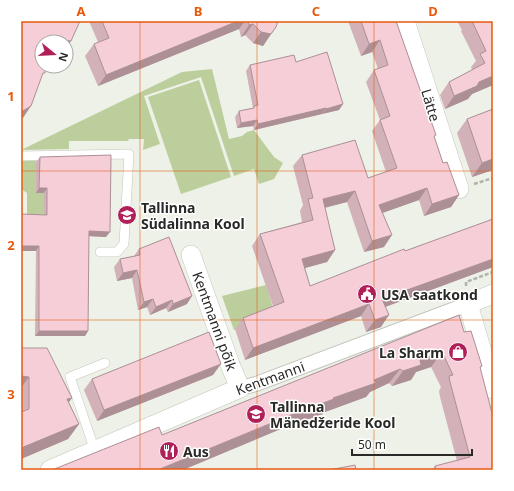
<svg xmlns="http://www.w3.org/2000/svg" width="514" height="491" font-family="'Noto Sans',sans-serif">
	<rect width="100%" height="100%" fill="#edf1e7"/>
	<g fill="#bcce9b">
		<path d="M212,69L229,139L242,136L247,132L254,130L274,157L283,163L274,179L259,184L254,169L234,176L201,77L144,96L160,144L143,150L144,139H129L128,141H69V149L21,150L182,72Z"/>
		<path d="M199,80L231,177L181,194L148,97Z"/>
		<path d="M36,159V193H44V220L21,219V214H27V193L21,189V160Z"/>
		<path d="M266,285L275,314L234,330L222,296Z"/>
	</g>
	<g fill="none" stroke-linecap="round" stroke-linejoin="round">
		<defs>
			<g id="service">
				<path d="M21,156L129,154L124,244L117,252H100"/>
				<path d="M95,451L70,377L105,363"/>
			</g>
			<path id="pedestrian" d="M240,388L256,384L468,304"/>
			<g id="minor">
				<path d="M405,21L459,189"/>
				<path d="M493,294L468,304L493,389"/>
				<path d="M50,470L240,388L231,367L191,255"/>
			</g>
		</defs>
		<use href="#service" stroke="#c3c6bd" stroke-width="10"/>
		<use href="#pedestrian" stroke="#c3c6bd" stroke-width="16"/>
		<use href="#minor" stroke="#c3c6bd" stroke-width="20"/>
		<g stroke="#b0b4ac" stroke-width="2.5" stroke-dasharray="4 2" stroke-linecap="butt">
			<path d="M474,184L493,178"/>
			<path d="M466,286V282L493,272"/>
		</g>
		<use href="#service" stroke="#fff" stroke-width="9"/>
		<use href="#pedestrian" stroke="#fff" stroke-width="14"/>
		<use href="#minor" stroke="#fff" stroke-width="19"/>
	</g>
	<g fill="#d3b1b9">
		<path d="M89,21H278L263,46L253,43L245,35L241,37L239,29L98,86L85,56L94,44L98,42Z"/>
		<path d="M348,21H396L443,163L459,195L451,207L424,216L419,200L382,213L384,247L364,252L347,202L325,208L335,250L327,262L305,268L310,286L493,219V267L385,307L381,327L366,332L361,316L245,360L235,329L243,318L273,306L252,246L260,234L302,222L300,211L303,205L293,166L302,155L368,178L386,172L372,131L380,120L366,82L374,70L378,69L372,52L361,56Z"/>
		<path d="M457,21H493V85L472,94L468,99L445,109L440,95L449,82L472,70L471,67L476,61L461,31L462,30Z"/>
		<path d="M296,62L343,104L339,110L254,130L253,126L237,128L235,117L239,111L252,108H253L246,71L250,65Z"/>
		<path d="M493,109V170L472,177L457,133L467,119Z"/>
		<path d="M40,157L106,237L89,236L88,331L85,336H35L36,251H21V214L44,215V193H36V162Z"/>
		<path d="M139,249L187,304L168,312L166,308L150,315L147,307L138,310L132,278L117,281L114,267L120,259L134,256Z"/>
		<path d="M464,332L482,366L480,368L493,470H432L435,466L457,461L440,397L439,391L441,387L431,367L416,372L411,380L392,386L389,383L370,392L366,397L325,412L323,414L281,429L162,435Z"/>
		<path d="M21,348L68,402L79,424L68,439L21,459Z"/>
		<path d="M213,375L97,421L84,390L92,379Z"/>
	</g>
	<g fill="#ac9096">
		<path d="M238,21H245L239,29L98,86L106,75Z"/>
		<path d="M253,24L245,35L241,37L249,25Z"/>
		<path d="M276,27L263,46L253,43L261,32Z"/>
		<path d="M48,38L71,41L66,49V42H46Z"/>
		<path d="M380,40L372,52L361,56L369,44Z"/>
		<path d="M493,76V85L472,94L468,99L445,109L454,96L479,82Z"/>
		<path d="M343,104L339,110L322,114L326,109Z"/>
		<path d="M31,106L23,118L21,119V112Z"/>
		<path d="M326,108L322,114L254,130L258,124Z"/>
		<path d="M257,120L253,126L237,128L241,123Z"/>
		<path d="M493,159V170L472,177L482,163Z"/>
		<path d="M39,188H47L44,193H36Z"/>
		<path d="M427,188L419,200L371,217L379,205Z"/>
		<path d="M355,191L347,202L315,210L323,199Z"/>
		<path d="M459,195L451,207L424,216L432,204Z"/>
		<path d="M89,231L110,232L106,237L86,236Z"/>
		<path d="M392,235L384,247L364,252L372,241Z"/>
		<path d="M21,246H39L36,251H21Z"/>
		<path d="M335,250L327,262L294,271L302,259Z"/>
		<path d="M493,259V267L374,311L382,299Z"/>
		<path d="M137,270L132,278L117,281L123,273Z"/>
		<path d="M192,296L187,304L168,312L173,304Z"/>
		<path d="M153,299L147,307L138,310L144,302Z"/>
		<path d="M172,300L166,308L150,315L156,307Z"/>
		<path d="M369,304L361,316L245,360L253,348Z"/>
		<path d="M389,315L381,327L366,332L375,320Z"/>
		<path d="M39,331H88L85,336H35Z"/>
		<path d="M442,352L431,367L416,372L411,380L392,386L403,371L420,360Z"/>
		<path d="M221,364L213,375L97,421L104,410Z"/>
		<path d="M400,369L389,383L370,392L366,397L325,412L323,414L281,429L183,470H159L160,469L333,398Z"/>
		<path d="M21,376L29,377L21,388Z"/>
		<path d="M72,398L61,413L67,399Z"/>
		<path d="M79,424L68,439L21,459V448Z"/>
	</g>
	<g fill="#f5ced7" stroke="#ac9096">
		<path d="M21,21H80L71,41L48,38V42H42V66H45V73H43L31,106L21,112Z"/>
		<path d="M102,21H238L106,75L94,44L109,38Z"/>
		<path d="M248,21H278L276,27L271,34L261,32L253,24L249,25Z"/>
		<path d="M361,21H396L436,135L434,136L443,163L447,162L459,195L432,204L427,188L379,205L392,235L372,241L355,191L323,199L335,250L302,259L310,286L404,249L405,251L493,219V259L382,299L389,315L375,320L369,304L253,348L243,318L284,302L260,234L313,220L308,199L313,198L302,155L355,140L368,178L397,168L380,120L390,116L374,70L388,65L380,40L369,44Z"/>
		<path d="M472,21H493V76L479,82L477,86L454,96L449,82L485,63L480,54L486,51Z"/>
		<path d="M327,52L343,104L326,109V108L258,124L257,120L241,123L239,111L254,108V106L258,105L250,65L294,55L296,62Z"/>
		<path d="M493,109V159L482,163L467,119Z"/>
		<path d="M111,155L110,232L89,231L88,331H39V246H21V214L47,215V188H39L40,157Z"/>
		<path d="M169,237L192,296L173,304L172,300L156,307L153,299L144,302L137,270L123,273L120,259L140,255L139,249Z"/>
		<path d="M459,315L464,332L471,331L482,366L480,367L493,417V470H436L435,466L470,457L450,382L449,376L453,375L442,352L420,360L421,365L403,371L400,369L374,380L376,383L333,398L334,399L291,415L160,469V470H52L159,427L162,435Z"/>
		<path d="M209,332L221,364L104,410L92,379Z"/>
		<path d="M21,348H47L72,398L67,399L79,424L21,448V412L29,409V377L21,376Z"/>
		<path d="M355,465L356,470H329Z"/>
	</g>
	<path fill="none" stroke="#e8590c" stroke-width="1" stroke-opacity="0.55" d="M140,21V470M257,21V470M374,21V470M21,171H493M21,320H493"/>
	<defs>
		<symbol id="school-disc" viewBox="-11 -11 22 22"><circle r="9.5" fill="#af2059" stroke="#fff"/><path d="M0-5L7-2L0 1L-7-2ZM-4 1L0 2.5L4 1V4Q0 6-4 4Z" fill="#fff"/></symbol>
		<symbol id="civic-disc" viewBox="-11 -11 22 22"><circle r="9.5" fill="#af2059" stroke="#fff"/><path d="M-.6-6.5H3V-4.5H.6V-3L4-1V1h2V6H-6V1h2V-1L-.6-3ZM-1.2 2.5V6h2.4V2.5Z" fill="#fff"/></symbol>
		<symbol id="shop-disc" viewBox="-11 -11 22 22"><circle r="9.5" fill="#af2059" stroke="#fff"/><path d="M-5-2.5h2.3a2.7 3.5 0 0 1 5.4 0H5L5.5 6h-11ZM-1.5-2.5h3a1.5 2.3 0 0 0-3 0Z" fill="#fff"/></symbol>
		<symbol id="university-disc" viewBox="-11 -11 22 22"><circle r="9.5" fill="#af2059" stroke="#fff"/><path d="M0-5L7-2L0 1L-7-2ZM-4 1L0 2.5L4 1V4Q0 6-4 4Z" fill="#fff"/></symbol>
		<symbol id="restaurant-disc" viewBox="-11 -11 22 22"><circle r="9.5" fill="#af2059" stroke="#fff"/><path d="M-5-6h1v4h1v-4h1v4h1v-4h1v5L-1.5 .5V6h-2V.5L-5-1ZM5-6V6H3V1.5H1.5Q1.5-4 5-6Z" fill="#fff"/></symbol>
	</defs>
	<g fill-rule="evenodd">
		<use href="#school-disc" x="116" y="204" width="22" height="22"/>
		<use href="#civic-disc" x="356" y="283" width="22" height="22"/>
		<use href="#shop-disc" x="447" y="341" width="22" height="22"/>
		<use href="#university-disc" x="245" y="403" width="22" height="22"/>
		<use href="#restaurant-disc" x="158" y="440" width="22" height="22"/>
	</g>
	<g text-anchor="middle" dominant-baseline="central" stroke-width="3" stroke-linejoin="round" paint-order="stroke">
		<g font-size="14" fill="#292a27" stroke="#fff">
			<text transform="translate(431 105) rotate(73)">Lätte</text>
			<text transform="translate(215 321) rotate(70)">Kentmanni põik</text>
			<text transform="translate(270 378) rotate(-20)">Kentmanni</text>
		</g>
		<g font-size="14" font-weight="bold" fill="#292a27" stroke="#fff" text-anchor="start">
			<text x="141" y="207">Tallinna<tspan x="141" dy="16">Südalinna Kool</tspan></text>
			<text x="381" y="294">USA saatkond</text>
			<text x="444" y="352" text-anchor="end">La Sharm</text>
			<text x="270" y="406">Tallinna<tspan x="270" dy="16">Mänedžeride Kool</tspan></text>
			<text x="183" y="451">Aus</text>
		</g>
	</g>
	<rect width="514" height="491" fill="none" stroke="#ffffff" stroke-width="44"/>
	<g transform="translate(54 54) rotate(108)"><circle r="19" fill="#ffffff" stroke="#a9aaa9"/>
	<path d="M0-3L7 15L0 10L-7 15Z" fill="#af2059"/>
	<text y="-6" font-size="11" font-weight="bold" text-anchor="middle" fill="#292a27">N</text>
	</g>
	<path d="M352 449v6h120v-6" fill="none" stroke="#292a27" stroke-width="2"/>
	<text x="358" y="449" font-size="12" fill="#292a27" stroke="#ffffff" stroke-width="3" paint-order="stroke">50 m</text>
	<rect x="22" y="22" width="470" height="447" fill="none" stroke="#e8590c" stroke-width="1.5"/>
	<g font-size="13" text-anchor="middle" font-weight="bold" fill="#e8590c">
		<text x="81" y="16">A</text>
		<text x="198" y="16">B</text>
		<text x="316" y="16">C</text>
		<text x="433" y="16">D</text>
		<text x="11" y="101">1</text>
		<text x="11" y="250">2</text>
		<text x="11" y="399">3</text>
	</g>
</svg>
